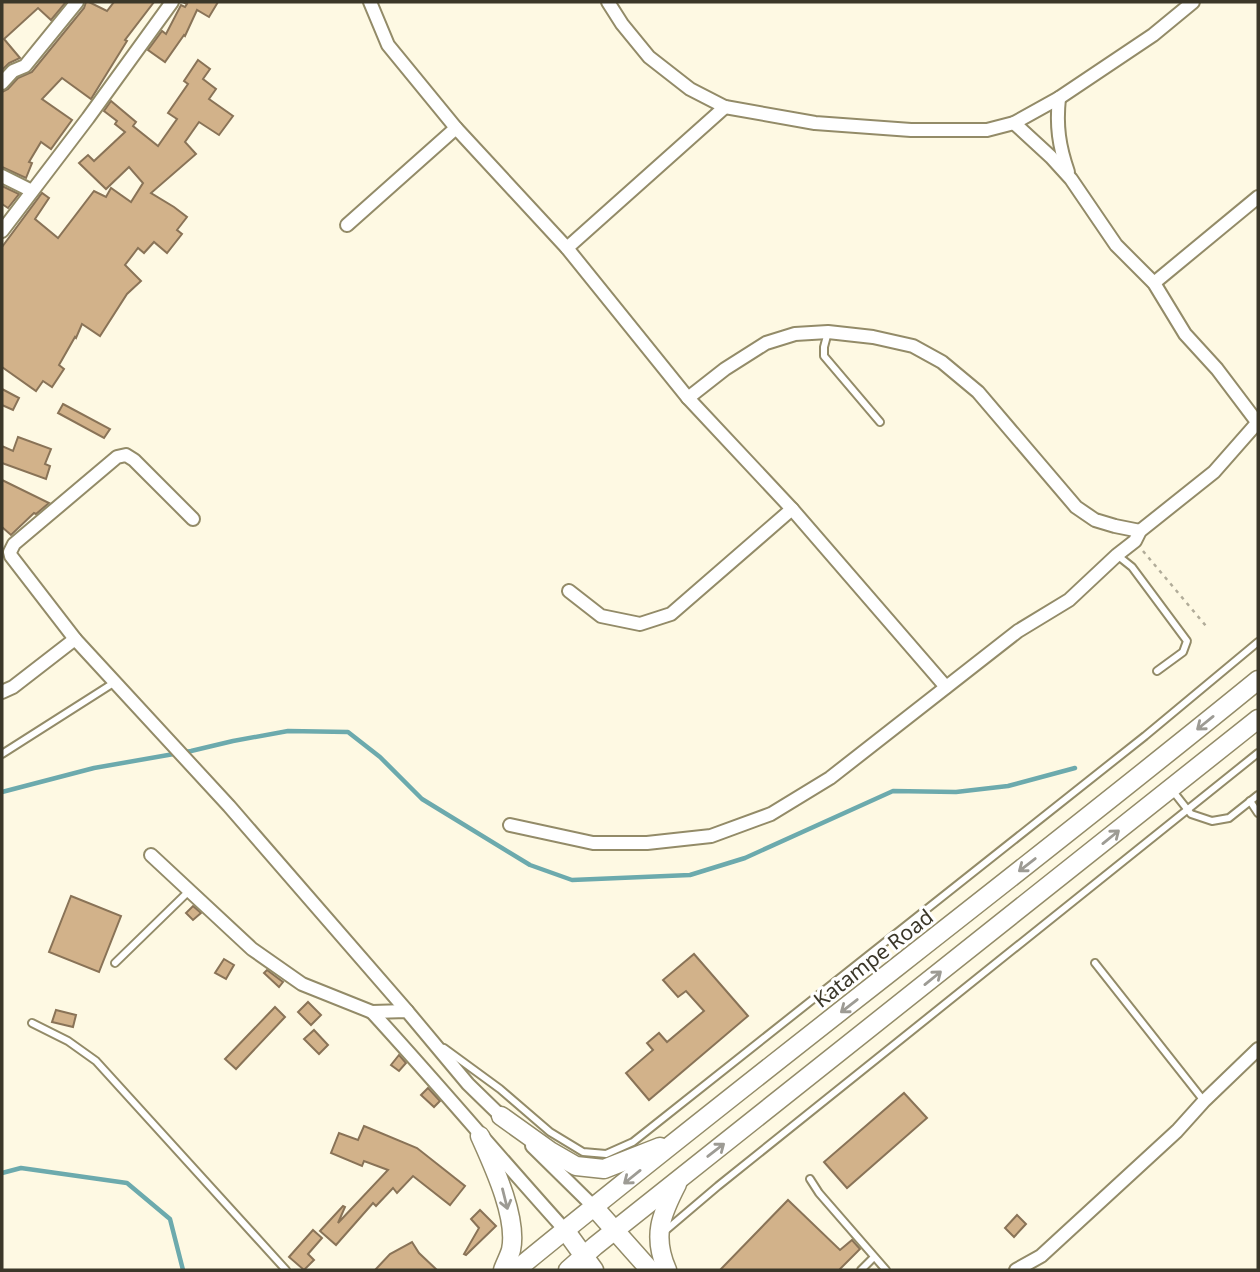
<svg xmlns="http://www.w3.org/2000/svg" width="1260" height="1272" font-family="'Noto Sans',sans-serif">
	<rect width="100%" height="100%" fill="#fef9e3"/>
	<g fill="none" stroke-linecap="round" stroke-linejoin="round">
		<g stroke="#6caaad" stroke-width="4.5">
			<path d="M2,792L94,768L191,751L233,741L288,731L348,732L380,757L422,799L530,865L572,880L690,875L745,858L893,791L956,792L1008,786L1075,768"/>
			<path d="M2,1173L21,1168L127,1183L170,1219L183,1270"/>
		</g>
	</g>
	<g fill="#d2b28a" stroke="#897357" stroke-width="2">
		<path d="M2,2H66L51,20L38,8L4,39L20,58L9,63L2,70Z"/>
		<path d="M86,2H89L107,11L114,2H154L125,40L127,41L91,99L62,78L42,99L72,120L51,149L41,142L29,162L32,163L26,178L2,167V92L8,89L18,78L32,72L84,8Z"/>
		<path d="M183,2H218L209,17L197,10L185,36L184,35L165,62L148,50L162,31L166,34L181,5L185,7L187,4Z"/>
		<path d="M198,60L210,69L203,79L216,89L209,99L233,116L219,135L199,122L185,142L196,154L151,193L174,207L187,217L177,230L182,234L167,253L154,242L144,253L138,248L125,265L141,281L127,294L100,336L82,324L76,338L75,337L59,365L64,369L52,387L43,381L36,391L2,367V247L42,193L49,198L35,219L58,238L94,191L106,197L111,188L131,202L143,183L129,167L106,189L79,163L88,155L94,161L125,132L115,124L117,121L104,111L111,101L136,122L133,126L158,146L177,119L168,113L188,84L184,81Z"/>
		<path d="M2,186L19,194L8,208L2,204Z"/>
		<path d="M2,389L19,398L13,410L2,405Z"/>
		<path d="M63,404L110,429L104,438L58,413Z"/>
		<path d="M18,437L51,449L45,464L50,466L46,479L2,463V446L13,451Z"/>
		<path d="M2,480L49,503L36,514L34,513L11,535L2,527Z"/>
		<path d="M71,896L121,916L99,972L49,952Z"/>
		<path d="M193,906L201,913L193,920L186,913Z"/>
		<path d="M694,954L748,1016L649,1100L626,1073L653,1050L647,1043L659,1033L667,1042L704,1011L686,991L678,997L663,980Z"/>
		<path d="M224,959L234,965L226,979L215,973Z"/>
		<path d="M267,970L283,982L279,987L264,973Z"/>
		<path d="M308,1002L321,1015L311,1025L298,1012Z"/>
		<path d="M275,1007L285,1017L236,1069L225,1059Z"/>
		<path d="M56,1010L76,1015L73,1027L52,1022Z"/>
		<path d="M314,1030L328,1045L319,1054L304,1039Z"/>
		<path d="M399,1055L406,1063L399,1071L391,1065Z"/>
		<path d="M428,1088L440,1101L434,1107L421,1095Z"/>
		<path d="M904,1093L927,1118L847,1188L824,1162Z"/>
		<path d="M364,1126L417,1148L465,1186L450,1205L413,1176L397,1193L393,1188L376,1206L373,1203L336,1245L320,1231L343,1206L345,1207L338,1223L388,1170L364,1161L362,1166L331,1153L339,1133L358,1140Z"/>
		<path d="M788,1200L840,1250L852,1240L860,1249L839,1270H720Z"/>
		<path d="M480,1210L496,1226L466,1255L464,1254L479,1228L471,1219Z"/>
		<path d="M1017,1215L1026,1224L1014,1237L1005,1228Z"/>
		<path d="M313,1230L322,1238L308,1254L314,1260L304,1270L289,1257Z"/>
		<path d="M412,1242L419,1253L437,1270H375L390,1254Z"/>
	</g>
	<g fill="none" stroke-linecap="round" stroke-linejoin="round">
		<defs>
			<g id="service">
				<path d="M828,332L824,347V356L880,422"/>
				<path d="M1117,555L1132,567L1187,641L1183,652L1157,671"/>
				<path d="M2,754L115,682"/>
				<path d="M1172,790L1191,814L1212,821L1229,818L1258,795"/>
				<path d="M1250,801L1258,813"/>
				<path d="M115,963L189,891"/>
				<path d="M1095,963L1204,1101"/>
				<path d="M32,1023L68,1041L96,1061L286,1270"/>
				<path d="M444,1048L500,1089L550,1132L583,1152L606,1154L633,1142L1145,736L1258,642"/>
				<path d="M810,1179L819,1193L886,1270"/>
				<path d="M665,1231L718,1186L1258,753"/>
				<path d="M861,1270L874,1257"/>
			</g>
			<g id="minor">
				<path d="M370,2L388,45L456,128L567,248L688,398L792,509L946,687"/>
				<path d="M608,2L622,24L649,57L690,89L725,107L815,123L911,130H987L1014,123L1059,98L1153,35L1193,2"/>
				<path d="M2,83L13,71L25,66L77,2"/>
				<path d="M1059,98C1056,126 1059,146 1068,172"/>
				<path d="M1014,123L1051,157L1071,179L1116,245L1154,283L1185,334L1217,369L1257,422"/>
				<path d="M2,176L32,191"/>
				<path d="M347,225L456,128"/>
				<path d="M2,231L88,118L172,2"/>
				<path d="M567,248L725,107"/>
				<path d="M1154,283L1258,197"/>
				<path d="M688,398L725,369L766,343L795,334L828,332L873,337L913,346L942,362L978,392L1076,507L1095,520L1115,526L1140,531"/>
				<path d="M569,591L601,616L640,624L671,614L792,509"/>
				<path d="M75,639L11,556L10,552L14,544L117,457L126,455L134,460L193,519"/>
				<path d="M2,692L13,687L75,639L229,806L407,1011"/>
				<path d="M510,825L593,843H647L711,836L771,814L830,778L1018,631L1069,600L1117,555L1135,541L1140,531L1214,472L1258,422"/>
				<path d="M151,855L252,949L302,984L372,1012L407,1011L468,1084L506,1121"/>
				<path d="M372,1012C438,1084 500,1158 565,1230"/>
				<path d="M532,1146L594,1207"/>
				<path d="M1016,1270L1041,1256L1177,1131L1204,1101L1258,1049"/>
			</g>
			<g id="secondary">
				<path d="M501,1116L550,1151L576,1166L604,1169L660,1147"/>
				<path d="M480,1136C493,1165 518,1218 511,1250C509,1257 505,1264 503,1270"/>
				<path d="M594,1207L650,1270"/>
				<path d="M565,1230L594,1270"/>
				<path d="M516,1270C760,1070 1013,880 1258,680"/>
				<path d="M568,1270L595,1246L1258,719"/>
				<path d="M667,1270C652,1236 661,1215 677,1184"/>
			</g>
		</defs>
		<use href="#service" stroke="#938b68" stroke-width="10"/>
		<use href="#minor" stroke="#938b68" stroke-width="16"/>
		<use href="#secondary" stroke="#938b68" stroke-width="21"/>
		<path stroke="#b1ac99" stroke-width="2.5" stroke-dasharray="3.5 5" stroke-linecap="butt" d="M1143,551L1206,626"/>
		<use href="#service" stroke="#fff" stroke-width="6"/>
		<use href="#minor" stroke="#fff" stroke-width="12"/>
		<use href="#secondary" stroke="#fff" stroke-width="18"/>
	</g>
	<defs><path id="oneway-shaft" d="M-6 0H5M1.5-3L5.5 0L1.5 3" fill="none" stroke-width="1.6" stroke-linecap="round" stroke-linejoin="round" transform="scale(1.75)"/></defs>
	<g stroke="#9d9b94">
		<use href="#oneway-shaft" transform="translate(1205 723) rotate(141)"/>
		<use href="#oneway-shaft" transform="translate(1111 837) rotate(-39)"/>
		<use href="#oneway-shaft" transform="translate(1027 865) rotate(142)"/>
		<use href="#oneway-shaft" transform="translate(933 978) rotate(-39)"/>
		<use href="#oneway-shaft" transform="translate(849 1006) rotate(142)"/>
		<use href="#oneway-shaft" transform="translate(716 1150) rotate(-38)"/>
		<use href="#oneway-shaft" transform="translate(632 1177) rotate(141)"/>
		<use href="#oneway-shaft" transform="translate(505 1199) rotate(76)"/>
	</g>
	<g text-anchor="middle" dominant-baseline="central" stroke-width="6" stroke-linejoin="round" paint-order="stroke">
		<g font-size="21" fill="#3b3729" stroke="#fff">
			<text transform="translate(873 958) rotate(-38)">Katampe Road</text>
		</g>
	</g>
	<rect width="1260" height="1272" fill="none" stroke="#3b3729" stroke-width="7"/>
</svg>
